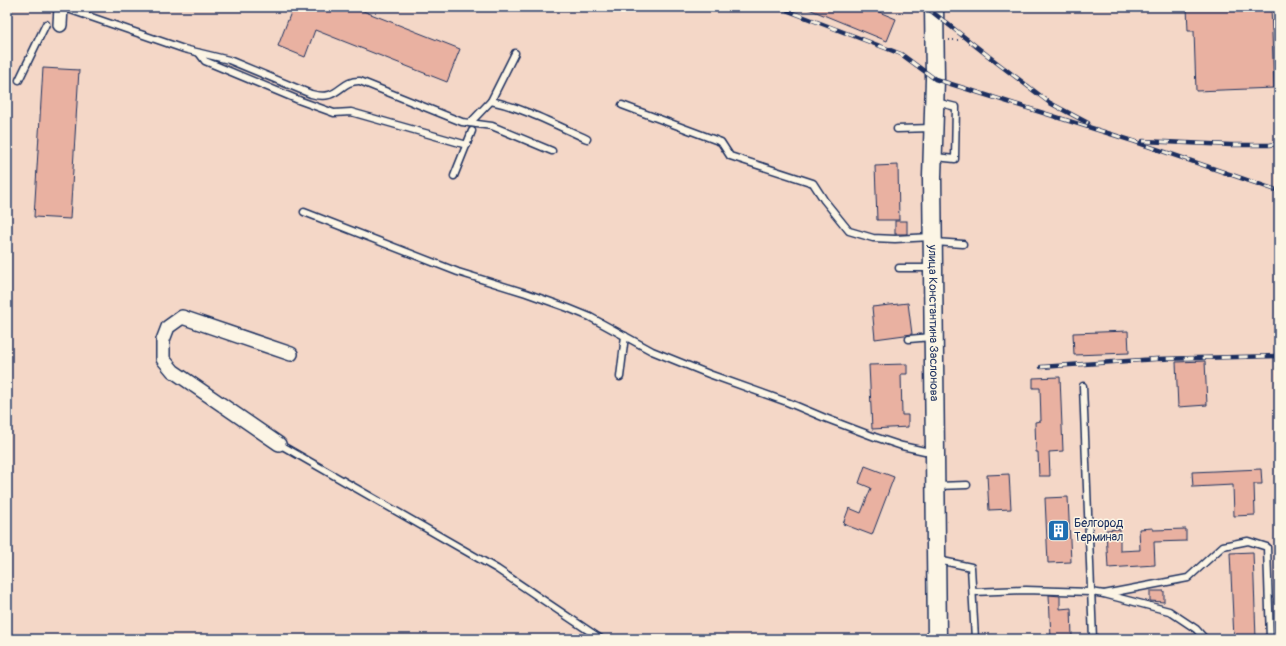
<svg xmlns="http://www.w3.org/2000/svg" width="1286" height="646" font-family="Pangolin,sans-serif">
	<rect width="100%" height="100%" fill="#f8e7d7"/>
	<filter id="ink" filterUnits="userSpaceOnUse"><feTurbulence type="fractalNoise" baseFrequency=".025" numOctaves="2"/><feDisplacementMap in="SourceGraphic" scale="8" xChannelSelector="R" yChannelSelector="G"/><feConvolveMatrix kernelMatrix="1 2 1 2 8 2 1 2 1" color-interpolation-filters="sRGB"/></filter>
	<g filter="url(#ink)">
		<rect fill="#f4d7c7" x="7" y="7" width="1272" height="632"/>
		<g fill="#e9b1a1" stroke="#1b2f5e">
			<path d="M293,7H353L460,49L447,82L315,30L305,57L278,46Z"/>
			<path d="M804,7H867L896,19L887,41Z"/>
			<path d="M1187,7H1271L1274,88L1196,91L1194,31H1188Z"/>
			<path d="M43,68L79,70L70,219L34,217Z"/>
			<path d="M898,165L899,220H877L875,166Z"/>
			<rect x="895" y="221" width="12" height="13"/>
			<path d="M908,303L912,334L875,339L872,307Z"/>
			<path d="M1128,331L1129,353L1074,355L1073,333Z"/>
			<path d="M1205,361L1207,405L1178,407L1176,362Z"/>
			<path d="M907,364V374H901L902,415H908V427L872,429L869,365Z"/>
			<path d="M1060,377L1063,451L1049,452L1050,476H1039L1038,452H1036L1035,422L1041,421L1040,388H1033V378Z"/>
			<path d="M865,466L894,477L872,535L843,524L849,508L861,513L871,488L859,483Z"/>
			<path d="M1261,469L1262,484H1254L1255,515L1234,516L1233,485L1193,487L1192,472Z"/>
			<path d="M1009,474L1011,509L989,510L987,475Z"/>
			<path d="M1068,497L1071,562L1048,563L1045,498Z"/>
			<path d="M1153,528V530L1186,529V541L1154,542L1155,565L1108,568L1106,530L1120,529V551L1140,550L1139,529Z"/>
			<path d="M1253,552L1256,639H1234L1230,553Z"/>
			<path d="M1150,591H1164V602L1150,601Z"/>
			<path d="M1049,595L1060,596V609L1071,608L1072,637L1051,638Z"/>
		</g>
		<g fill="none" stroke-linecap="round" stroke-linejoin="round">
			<defs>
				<g id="lane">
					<path d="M62,7L184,49L229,60L311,94C340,102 339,80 360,81L462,122L492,126L552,151"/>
					<path d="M199,53L205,61L301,101L334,113L351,112L467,145"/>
					<path d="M19,80L46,24"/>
					<path d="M491,101L515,53"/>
					<path d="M622,105L721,142L730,156L813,183L824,200L849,231L873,238L895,239L931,237"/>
					<path d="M470,123L491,101C524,108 556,125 587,139"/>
					<path d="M897,129L932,128"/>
					<path d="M935,157L955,159L956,107L936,102"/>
					<path d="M454,176L472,131"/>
					<path d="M304,212L458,272L526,293L568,308L590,317L652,351L709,374L787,402L825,418L875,437L902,446L934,453"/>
					<path d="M935,242L963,244"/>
					<path d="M899,268H931"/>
					<path d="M909,339L931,337"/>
					<path d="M620,377L625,336"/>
					<path d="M1083,386L1093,639"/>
					<path d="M279,444L497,569L601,639"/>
					<path d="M937,486L967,485"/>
					<path d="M938,560L971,567L975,639"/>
					<path d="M973,592L1026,590L1091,592L1104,594L1169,611L1196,629L1205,639"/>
					<path d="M1104,594L1188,578L1223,546L1248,541L1267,547L1270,639"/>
				</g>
				<g id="street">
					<path d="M60,25L61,7"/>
					<path d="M279,444L173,371L163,359V340L168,327L182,317L291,354"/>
				</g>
				<g id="secondary">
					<path id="s1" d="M934,7L935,79L932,177L937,639"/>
				</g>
			</defs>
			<use href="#lane" stroke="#1b2f5e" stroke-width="9"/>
			<use href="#street" stroke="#1b2f5e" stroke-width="16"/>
			<use href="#secondary" stroke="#1b2f5e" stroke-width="21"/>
			<path stroke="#1b2f5e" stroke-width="2" stroke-dasharray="1 3" stroke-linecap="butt" d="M949,40H960"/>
			<use href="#lane" stroke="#fcf5e5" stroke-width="6"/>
			<use href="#street" stroke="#fcf5e5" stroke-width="13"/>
			<use href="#secondary" stroke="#fcf5e5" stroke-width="18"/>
			<defs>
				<g id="rail">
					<path d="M778,7L901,54L935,79L1133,141L1279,191"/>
					<path d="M926,7L996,62L1050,103L1088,123"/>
					<path d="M1143,141L1231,145H1270L1279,143"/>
					<path d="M1041,367L1156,359L1279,356"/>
				</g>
			</defs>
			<use href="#rail" stroke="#1b2f5e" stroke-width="4.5"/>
			<use href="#rail" stroke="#fcf5e5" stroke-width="3" stroke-dasharray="9" stroke-linecap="butt"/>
		</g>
	</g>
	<defs>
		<symbol id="building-square" viewBox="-11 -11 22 22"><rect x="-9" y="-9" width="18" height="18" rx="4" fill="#1f6fb2" stroke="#fcf5e5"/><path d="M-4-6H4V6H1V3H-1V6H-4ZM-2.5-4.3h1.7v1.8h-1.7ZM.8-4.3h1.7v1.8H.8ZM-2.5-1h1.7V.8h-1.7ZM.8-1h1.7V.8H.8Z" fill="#fff"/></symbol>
	</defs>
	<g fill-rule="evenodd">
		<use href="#building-square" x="1046" y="518" width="25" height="25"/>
	</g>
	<g text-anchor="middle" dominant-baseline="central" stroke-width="3" stroke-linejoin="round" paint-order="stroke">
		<g font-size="12" fill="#1b2f5e" stroke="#fcf5e5">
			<text stroke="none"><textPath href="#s1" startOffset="316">улица Константина Заслонова</textPath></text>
		</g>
		<g font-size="12" fill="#1b2f5e" stroke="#fcf5e5" text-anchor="start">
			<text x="1074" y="523">Белгород<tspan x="1074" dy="14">Терминал</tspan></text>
		</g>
	</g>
	<rect width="1286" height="646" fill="none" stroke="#fcf5e5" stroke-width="24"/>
	<rect x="12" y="12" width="1262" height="622" fill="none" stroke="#1b2f5e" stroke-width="1.5" filter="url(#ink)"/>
</svg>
